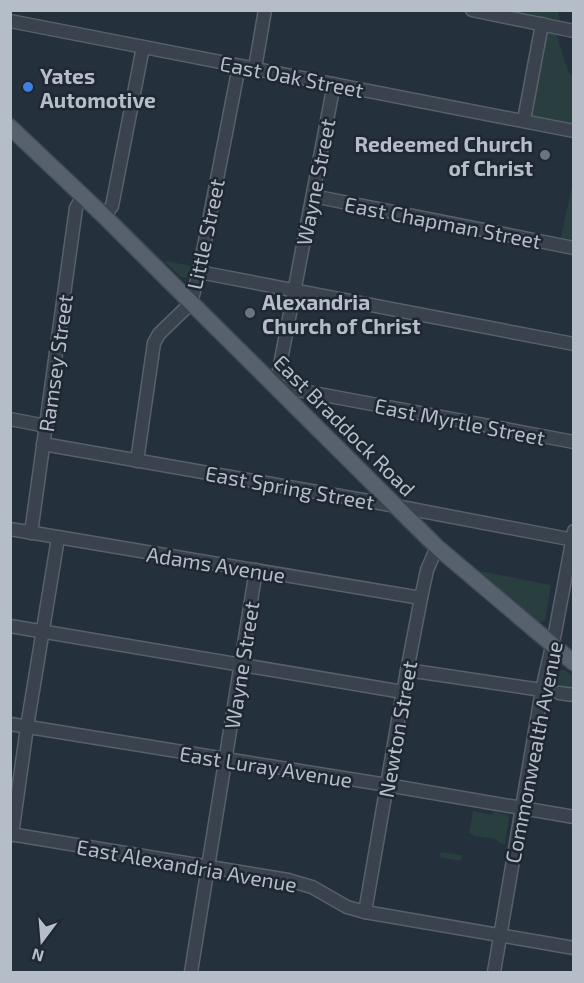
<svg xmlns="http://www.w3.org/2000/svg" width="584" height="983" font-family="'Exo 2',sans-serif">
	<rect width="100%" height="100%" fill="#25303d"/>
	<g fill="#283e3f">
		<path d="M523,10L558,11L560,20L551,18L568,71L573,77V124L530,116L545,33L528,13L523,12Z"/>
		<path d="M573,182V243L560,241Z"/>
		<path d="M166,261L191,266L189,274L186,278L181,277L165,262Z"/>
		<path d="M480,571L551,585L545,620L543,622H539Z"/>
		<path d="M560,670H565L573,677V691L556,689L558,673Z"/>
		<path d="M473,811L492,815L493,812L508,815L509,818L505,844L500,843L495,839L473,836V834L469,833Z"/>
		<path d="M441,852L462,855L461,861L432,856L440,857Z"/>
	</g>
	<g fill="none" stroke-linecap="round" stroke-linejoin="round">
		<defs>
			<g id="minor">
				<path d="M472,10L574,31"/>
				<path d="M10,21L574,131"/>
				<path d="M255,68L265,10"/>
				<path d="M334,84L276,386L574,442"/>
				<path d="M524,120L542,24"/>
				<path d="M313,196L574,248"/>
				<path d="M104,216L112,206L143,47"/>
				<path d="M199,272L574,344"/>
				<path d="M10,419L46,426"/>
				<path d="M43,444L380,503L574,540"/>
				<path d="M137,461L154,343L159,334L191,303L199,272L239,66"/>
				<path d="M10,529L421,598"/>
				<path d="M31,533L76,208L83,196"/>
				<path d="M10,626L403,692"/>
				<path d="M407,670L542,690"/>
				<path d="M559,693L574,695"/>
				<path d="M10,724L387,785L574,817"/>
				<path d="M10,834L288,880L312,887L347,907L365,912L574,948"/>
				<path d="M12,835L27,727L58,538"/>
				<path d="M365,912L403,692L421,598L427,570L437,547"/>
				<path d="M191,972L256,570"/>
				<path d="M494,972L542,690L555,633L574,531"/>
			</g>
			<path id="major" d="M10,127L104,216L437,547L574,663"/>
		</defs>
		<use href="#minor" stroke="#57606b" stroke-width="15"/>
		<use href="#major" stroke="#424b56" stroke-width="18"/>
		<use href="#minor" stroke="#39424d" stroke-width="12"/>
		<use href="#major" stroke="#57616d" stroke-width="15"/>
	</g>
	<circle fill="#3f7fe0" stroke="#1e2732" stroke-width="2" cx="28" cy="87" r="6"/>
	<g fill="#6b7280" stroke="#1e2732" stroke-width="2">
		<circle cx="545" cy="155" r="6"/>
		<circle cx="250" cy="313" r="6"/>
	</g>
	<g text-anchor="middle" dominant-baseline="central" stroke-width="5" stroke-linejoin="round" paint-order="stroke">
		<g font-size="21" font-weight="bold" fill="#b5bdc8" stroke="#1e2732" text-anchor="start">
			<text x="40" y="75">Yates<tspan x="40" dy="24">Automotive</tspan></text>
			<text x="533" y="143" text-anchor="end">Redeemed Church<tspan x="533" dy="24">of Christ</tspan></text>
			<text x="262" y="301">Alexandria<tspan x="262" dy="24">Church of Christ</tspan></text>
		</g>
		<g font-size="21" fill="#b5bdc8" stroke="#1e2732">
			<text transform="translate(292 76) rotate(11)">East Oak Street</text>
			<text transform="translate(315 182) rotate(-79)">Wayne Street</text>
			<text transform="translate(443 222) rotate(11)">East Chapman Street</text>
			<text transform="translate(205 234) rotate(-78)">Little Street</text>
			<text transform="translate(55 363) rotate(-82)">Ramsey Street</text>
			<text transform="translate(460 421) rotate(11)">East Myrtle Street</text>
			<text transform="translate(345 425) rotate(45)">East Braddock Road</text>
			<text transform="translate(290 487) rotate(10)">East Spring Street</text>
			<text transform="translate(216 564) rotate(9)">Adams Avenue</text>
			<text transform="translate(241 665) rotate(-81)">Wayne Street</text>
			<text transform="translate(397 729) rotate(-80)">Newton Street</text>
			<text transform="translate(533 752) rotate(-79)">Commonwealth Avenue</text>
			<text transform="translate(266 766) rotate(9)">East Luray Avenue</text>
			<text transform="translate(187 865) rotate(10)">East Alexandria Avenue</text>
		</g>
	</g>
	<rect width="584" height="983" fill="none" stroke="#b5bdc8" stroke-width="24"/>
	<g transform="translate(42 941) rotate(196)" stroke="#1e2732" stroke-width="4.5" paint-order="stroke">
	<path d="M0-4.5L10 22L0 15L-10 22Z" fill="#b5bdc8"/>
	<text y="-9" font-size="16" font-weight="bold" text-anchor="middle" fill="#b5bdc8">N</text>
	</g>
</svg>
